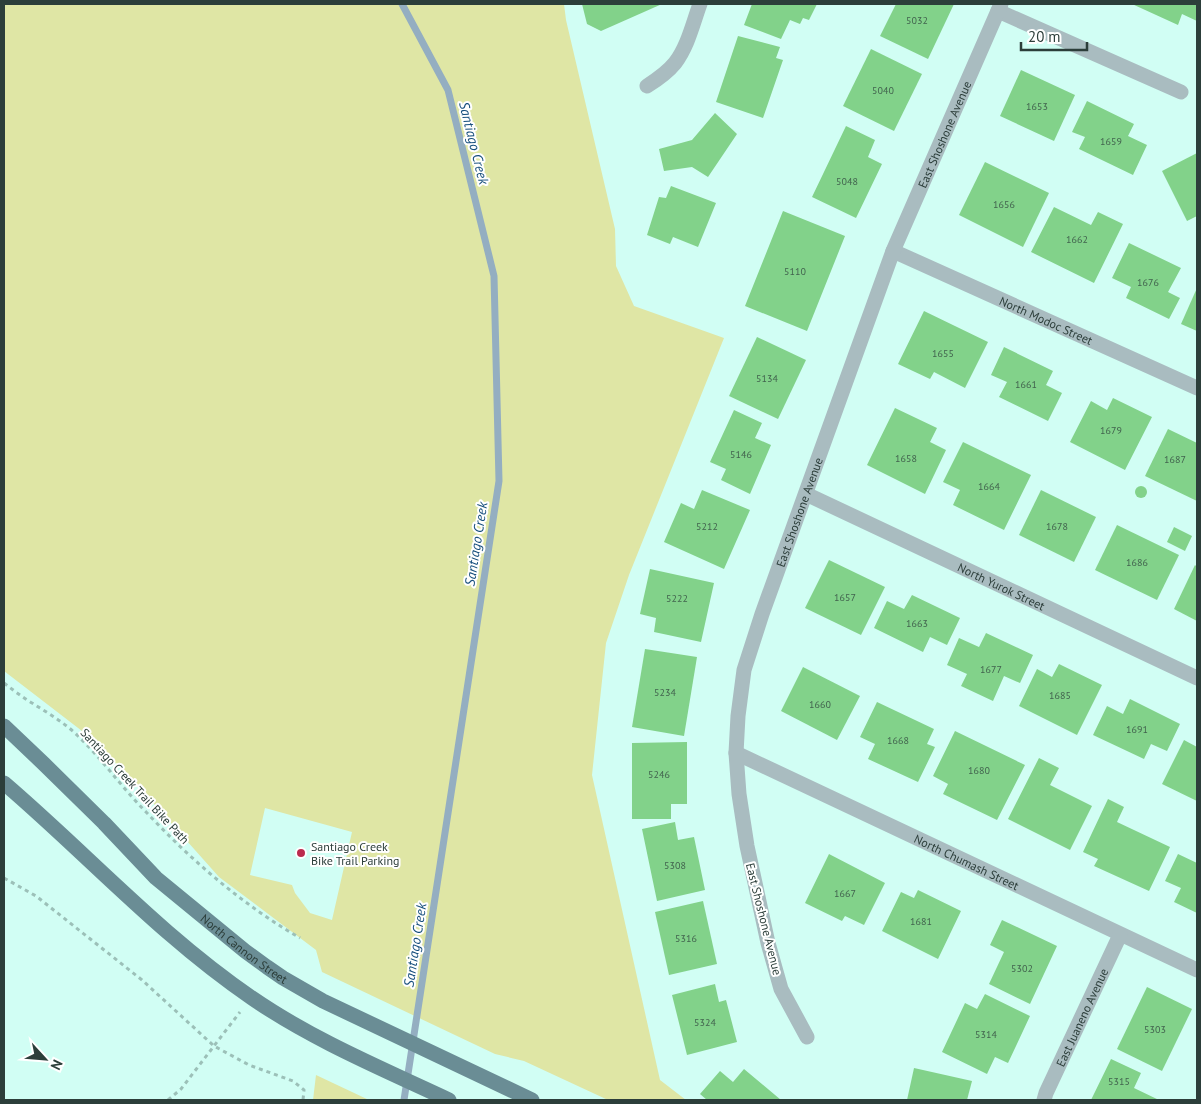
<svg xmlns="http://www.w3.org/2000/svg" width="1201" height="1104" font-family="'PT Sans',sans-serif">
	<rect width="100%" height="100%" fill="#d1fef4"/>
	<g fill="#dfe6a5" fill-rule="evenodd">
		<path d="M4,4H564L566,20L615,229L616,266L634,306L724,338L629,575L606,643L592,775L660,1080L686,1100H608L524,1061L495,1054L322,972L316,950L219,877L129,776L82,731L4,671ZM265,808L352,832L332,920L310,913L295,893L292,885L250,875Z"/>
		<path d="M316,1075L369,1100H313Z"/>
	</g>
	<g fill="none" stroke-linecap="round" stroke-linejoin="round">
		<path stroke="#94aec1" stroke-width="7" d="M402,4L448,90L494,276L499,481L404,1100"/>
	</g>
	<g fill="#82d28a">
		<path d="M582,4H662L601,31L587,24Z"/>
		<path d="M752,4H817L809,20L803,18L800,24L790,20L781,39L744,25Z"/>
		<path d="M896,4H954L928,59L880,36Z"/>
		<path d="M1132,4H1197V21L1182,14L1178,25Z"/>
		<path d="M738,36L780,47L776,58L783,60L763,118L716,102Z"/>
		<path d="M871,49L922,74L894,131L843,106Z"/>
		<path d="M1021,70L1075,95L1054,141L1000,116Z"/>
		<path d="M1087,101L1134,124L1128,136L1147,145L1133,175L1079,149L1085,137L1072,132Z"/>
		<path d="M715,113L737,134L708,177L692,167L664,171L659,149L692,140Z"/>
		<path d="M846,126L875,140L868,157L882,164L856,218L812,197Z"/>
		<path d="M1197,153V216L1187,221L1162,171Z"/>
		<path d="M985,162L1049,193L1023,247L959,215Z"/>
		<path d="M671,186L716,203L698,247L673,237L670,244L647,235L659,197L666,198Z"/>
		<path d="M1054,207L1091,225L1098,212L1123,224L1094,283L1031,252Z"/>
		<path d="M783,211L845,236L807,331L745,306Z"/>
		<path d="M1129,243L1181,268L1168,292L1180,298L1169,319L1126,298L1131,287L1112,278Z"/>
		<path d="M1197,288V331L1181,324Z"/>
		<path d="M924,311L988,342L965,388L934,372L930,379L898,364Z"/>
		<path d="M757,337L806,360L778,419L729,396Z"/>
		<path d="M1004,347L1053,371L1046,385L1062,393L1048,421L999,397L1007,382L991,375Z"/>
		<path d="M1113,398L1152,417L1125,470L1070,442L1091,401L1107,410Z"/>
		<path d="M895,408L937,428L930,442L946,450L925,494L867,465Z"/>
		<path d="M734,410L762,423L755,438L771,445L750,494L721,480L726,469L710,462Z"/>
		<path d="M1168,429L1197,443V501L1145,476Z"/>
		<path d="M963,442L1031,475L1004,530L953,505L960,490L943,482Z"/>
		<circle cx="1141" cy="492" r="6"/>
		<path d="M702,490L750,510L724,569L664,542L681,503L694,509Z"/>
		<path d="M1041,490L1096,517L1074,562L1019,535Z"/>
		<path d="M1117,525L1179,555L1157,600L1095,570Z"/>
		<path d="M1174,527L1192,536L1185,551L1167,542Z"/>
		<path d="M829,560L885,587L861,635L805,608Z"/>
		<path d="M1195,565L1197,567V621L1174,609Z"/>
		<path d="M650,569L714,583L701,642L654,632L656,618L640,614Z"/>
		<path d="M912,595L960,618L947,645L930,637L923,652L874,628L887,601L904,609Z"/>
		<path d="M986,633L1033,655L1020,683L1004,676L993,701L961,686L967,674L947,665L959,638L979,647Z"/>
		<path d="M645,649L697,657L684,736L632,727Z"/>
		<path d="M1059,664L1102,685L1077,735L1019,706L1037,669L1052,677Z"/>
		<path d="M803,667L860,696L837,740L781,711Z"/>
		<path d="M1130,699L1180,724L1167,751L1151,744L1144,759L1093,735L1107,706L1123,714Z"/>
		<path d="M877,702L934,729L927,744L935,747L918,782L868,759L875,744L860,737Z"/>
		<path d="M955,731L1025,765L997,820L943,794L948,784L933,776Z"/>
		<path d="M1184,740L1197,747V801L1162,784Z"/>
		<path d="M687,742V804H671V819H632V743Z"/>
		<path d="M1039,758L1059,768L1050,785L1092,806L1070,850L1008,819Z"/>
		<path d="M1108,799L1124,807L1117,822L1170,847L1149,891L1094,866L1098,859L1083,852Z"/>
		<path d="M675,822L678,840L694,837L705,890L657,901L642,829Z"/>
		<path d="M829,854L885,883L864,925L845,916L842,921L805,903Z"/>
		<path d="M1178,854L1197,863V913L1174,902L1181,888L1165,881Z"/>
		<path d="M918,890L961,911L938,959L882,931L901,892L914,898Z"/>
		<path d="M703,901L717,964L669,975L655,912Z"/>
		<path d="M1002,920L1057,946L1030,1004L989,984L1004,952L990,945Z"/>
		<path d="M715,984L719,1002L726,1000L737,1042L687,1055L672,995Z"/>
		<path d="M1147,987L1192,1009L1162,1071L1117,1049Z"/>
		<path d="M985,994L1030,1016L1008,1063L995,1057L987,1074L942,1052L965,1003L977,1009Z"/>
		<path d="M1111,1059L1141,1073L1134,1088L1159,1100H1091Z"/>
		<path d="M914,1068L972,1081L967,1100H907Z"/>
		<path d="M744,1069L781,1100H707L700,1094L720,1071L733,1082Z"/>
	</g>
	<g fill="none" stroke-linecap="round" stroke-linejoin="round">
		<g stroke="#9cc0b8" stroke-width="3" stroke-dasharray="4 4" stroke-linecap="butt">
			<path d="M4,683C13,690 22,697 32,703C48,713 65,723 78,736C103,760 123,789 147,813C192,861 243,905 300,938"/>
			<path d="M4,878L36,896L142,980L214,1046L249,1065L293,1081L304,1090L303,1100"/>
			<path d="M168,1100L181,1089L240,1012"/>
		</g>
		<g stroke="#a9bcc0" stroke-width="15">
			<path d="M998,11L1181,92"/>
			<path d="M647,86C658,79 667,73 675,63C688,46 693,23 700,4"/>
			<path id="s1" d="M893,251L1197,388"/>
			<path id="s2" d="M806,494L1197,678"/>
			<path id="s3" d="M736,753L1197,970"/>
			<path id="s4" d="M807,1037L781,989L768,943L747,846L739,794L736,753L738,716L744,670L762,614L893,251L1001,4"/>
			<path id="s5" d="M1044,1100L1046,1093L1120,935"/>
		</g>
		<g stroke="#6a8d95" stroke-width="15">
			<path id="s6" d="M4,726L44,764L104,823L156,878L245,951L267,967L283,978L323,1001L532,1100"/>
			<path d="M4,783C87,854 161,936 252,998C313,1040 383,1069 449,1100"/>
		</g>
	</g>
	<circle fill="#bb2b4e" stroke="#fff" stroke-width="2" cx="301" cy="853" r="5"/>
	<g text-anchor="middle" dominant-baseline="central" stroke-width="4" stroke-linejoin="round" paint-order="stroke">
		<g font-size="10" fill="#42634e">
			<text x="917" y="20">5032</text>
			<text x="883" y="90">5040</text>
			<text x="1037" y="106">1653</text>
			<text x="1111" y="141">1659</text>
			<text x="847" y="181">5048</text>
			<text x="1004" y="204">1656</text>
			<text x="1077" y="239">1662</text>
			<text x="795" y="271">5110</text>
			<text x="1148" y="282">1676</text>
			<text x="943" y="353">1655</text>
			<text x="767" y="378">5134</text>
			<text x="1026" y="384">1661</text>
			<text x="1111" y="430">1679</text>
			<text x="741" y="454">5146</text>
			<text x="906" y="458">1658</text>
			<text x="1175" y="459">1687</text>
			<text x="989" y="486">1664</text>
			<text x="707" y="526">5212</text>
			<text x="1057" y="526">1678</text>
			<text x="1137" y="562">1686</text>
			<text x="845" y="597">1657</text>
			<text x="677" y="598">5222</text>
			<text x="917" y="623">1663</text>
			<text x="991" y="669">1677</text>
			<text x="665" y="692">5234</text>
			<text x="1060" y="695">1685</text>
			<text x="820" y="704">1660</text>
			<text x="1137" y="729">1691</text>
			<text x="898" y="740">1668</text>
			<text x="979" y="770">1680</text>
			<text x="659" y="774">5246</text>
			<text x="675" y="865">5308</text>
			<text x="845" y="893">1667</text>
			<text x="921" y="921">1681</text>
			<text x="686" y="938">5316</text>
			<text x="1022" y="968">5302</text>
			<text x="705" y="1022">5324</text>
			<text x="1155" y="1029">5303</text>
			<text x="986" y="1034">5314</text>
			<text x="1119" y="1081">5315</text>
		</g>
		<g font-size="12" fill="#2c3e3a" stroke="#fff">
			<text stroke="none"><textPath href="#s4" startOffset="951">East Shoshone Avenue</textPath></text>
			<text stroke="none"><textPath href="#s1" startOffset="168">North Modoc Street</textPath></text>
			<text stroke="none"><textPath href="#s4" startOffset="546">East Shoshone Avenue</textPath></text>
			<text stroke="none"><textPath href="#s2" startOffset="216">North Yurok Street</textPath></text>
			<text transform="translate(135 786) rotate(47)">Santiago Creek Trail Bike Path</text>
			<text stroke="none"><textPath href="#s3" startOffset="255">North Chumash Street</textPath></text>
			<text transform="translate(764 919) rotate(76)">East Shoshone Avenue</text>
			<text stroke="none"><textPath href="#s6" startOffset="328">North Cannon Street</textPath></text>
			<text stroke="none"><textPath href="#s5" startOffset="91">East Juaneno Avenue</textPath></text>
		</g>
		<g font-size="12" fill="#2c3e3a" stroke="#fff" text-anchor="start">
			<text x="311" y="846">Santiago Creek<tspan x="311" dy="14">Bike Trail Parking</tspan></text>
		</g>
		<g font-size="14" font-style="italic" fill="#174f7d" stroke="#fff">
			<text transform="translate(474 143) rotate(76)">Santiago Creek</text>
			<text transform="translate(476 544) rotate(-81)">Santiago Creek</text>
			<text transform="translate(415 945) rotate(-81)">Santiago Creek</text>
		</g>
	</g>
	<rect width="1201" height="1104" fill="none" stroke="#2c3e3a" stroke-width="10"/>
	<g transform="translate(45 1059) rotate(116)" stroke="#ffffff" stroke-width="4" paint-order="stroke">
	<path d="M0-4L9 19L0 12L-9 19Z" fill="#2c3e3a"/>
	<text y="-8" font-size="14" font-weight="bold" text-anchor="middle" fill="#2c3e3a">N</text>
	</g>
	<path d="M1021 42v8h66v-8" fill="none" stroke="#2c3e3a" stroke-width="2.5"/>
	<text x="1028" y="42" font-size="15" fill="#2c3e3a" stroke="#ffffff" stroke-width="4" paint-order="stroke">20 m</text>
</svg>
